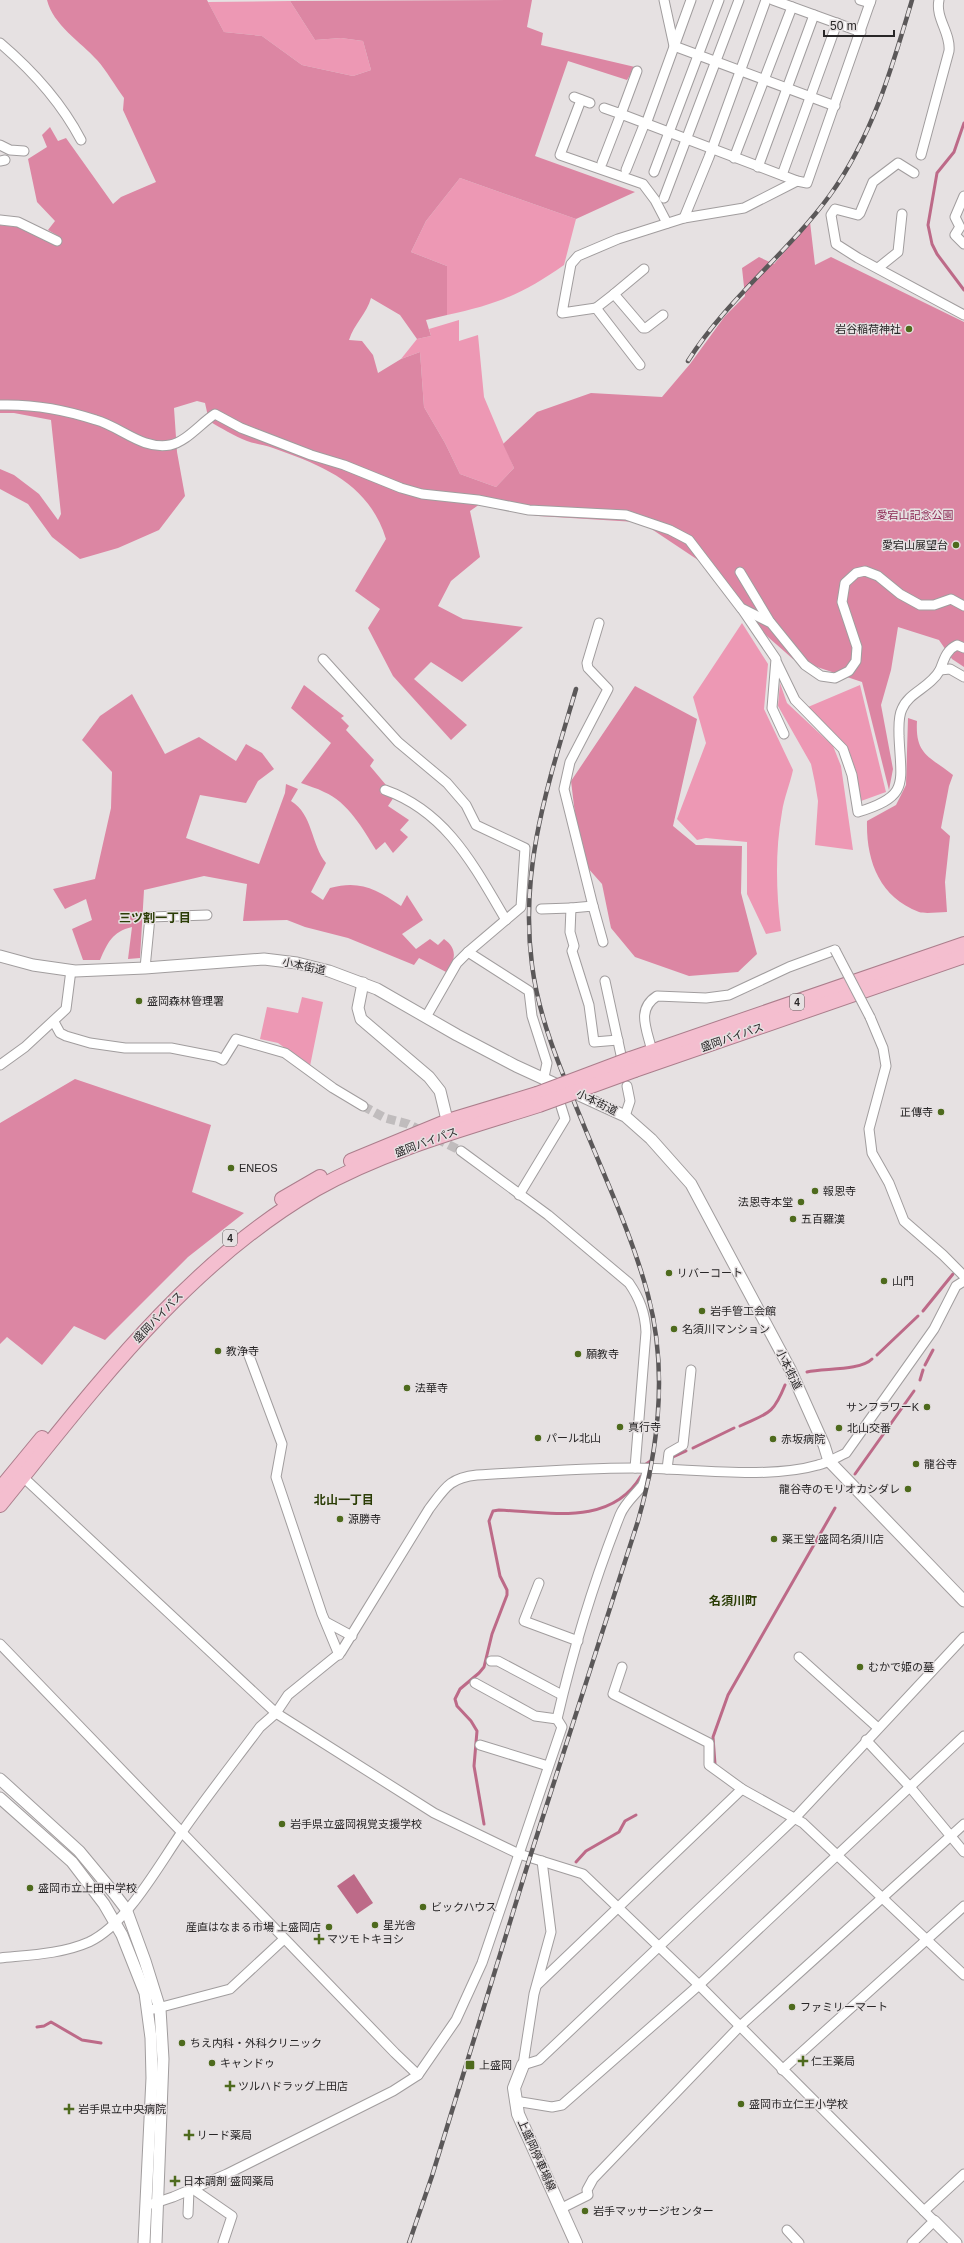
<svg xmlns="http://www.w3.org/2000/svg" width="964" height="2243" font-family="Arial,'Noto Sans JP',sans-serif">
	<rect width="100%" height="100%" fill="#e6e1e2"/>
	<g fill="#ed98b4">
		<path d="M290,1L315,40L341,38L363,41L371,70L353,76L302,65L262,36L224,32L208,2Z"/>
		<path d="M460,178L576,219L564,265C523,294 495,305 447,315V266L411,252L426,221Z"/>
		<path d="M459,320V341L478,335L484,397L514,468L496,487L460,474L445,443L424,407L420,352L401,359L417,339L431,336L429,329Z"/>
		<path d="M742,623L768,664L764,709L793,770C790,784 784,798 782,812C775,851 776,892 781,931L766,934L747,894V842L706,838L697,840L677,819L706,743L693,697Z"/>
		<path d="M780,683L787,703L833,746L841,766L853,850L815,845L818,801L815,783L811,764L778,706Z"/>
		<path d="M860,685L886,792L861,801L855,768L846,747L808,707Z"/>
		<path d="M302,997L323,1002L310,1066L278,1043L260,1039L267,1007L298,1013Z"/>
	</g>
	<g fill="#dc86a3">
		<path d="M47,0H207L224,32L262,36L302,65L353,76L371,70L363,41L341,38L315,40L290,1L532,0L527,27L543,33L541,45L635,67L627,80L568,61L535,156L635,192L576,219L460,178L426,221L411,252L447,266V315L426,320L431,336L417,339L400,315L371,298C367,313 354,324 349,340L362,341L373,355L378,373L401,359L420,352L424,407L445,443L460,474L496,487L514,468L503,444L537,412L591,393L662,397L690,364L725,316L745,296L742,268L759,257L774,264L810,222L815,265L831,257L964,322V667L952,659L939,640L898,627L891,670L881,705L893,769L889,790L862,682L793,659L744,616L701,562L650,528L636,522L538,516L480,504L470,511L480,557L451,581L438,606L463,619L523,627L462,682L431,662L414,679L467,725L451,740L393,676L368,628L380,609L355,591L386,539C369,484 324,466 273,448C265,445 255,444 247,441C234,436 221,428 209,421L205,403L197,401L174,408L177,452L185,496L159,530L118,548L80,559L52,537L28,504L0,489V469L14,475L39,494L58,520L61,514L51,420L14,413H0V225L18,227L56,246L60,237L48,230L55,221L37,202L28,159L47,147L42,135L50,127L58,141L66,138L113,204L121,197L156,182L123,110L124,98C115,86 107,71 97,60C81,42 53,25 47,0Z"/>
		<path d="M304,685L344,716L341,718L349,726L346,730L374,760L370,766L386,785L380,793L394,797L388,806L409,820L400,830L408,837L393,853L385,842L376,850C363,829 348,802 324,792C317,788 308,786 301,783L331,743L291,708Z"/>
		<path d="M635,686L697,719L673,826L696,845L742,846L741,893L757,954L738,972L689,976L635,957L611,928L602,884L587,867L575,814L571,781Z"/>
		<path d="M132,694L165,754L199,737L236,761L246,744L262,753L274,769L258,781L246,803L200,795L186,838L259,864L285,793L286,784L298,789L291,801C313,814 311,845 326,863L311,892L323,900L330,888C360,880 376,889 401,906L407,895L423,920L402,934L416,949L430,939L438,945L444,939C458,949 455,959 448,973L419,958L414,965L348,938L305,927L287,920L243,921L247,884L204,876L144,890L140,958L128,959L132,927C112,932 108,942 100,960H83L72,929L92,920L86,899L65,909L53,889L95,879L111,808L112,772L82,740L100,716Z"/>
		<path d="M908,718L917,721C915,755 929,756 953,775L949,786L941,828L950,836L945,882L947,912C938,912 926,914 919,912C879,897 866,860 867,821L896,805L906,785Z"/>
		<path d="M75,1079L211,1125L192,1192L244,1213L188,1257L105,1340L74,1326L42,1365L7,1337L0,1344V1123Z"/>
	</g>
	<path fill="#bd6a88" d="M354,1874L373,1903L357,1914L337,1886Z"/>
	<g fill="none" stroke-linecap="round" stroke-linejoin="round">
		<g stroke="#bd6a88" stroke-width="3">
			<path d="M964,123L954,152L937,173L928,225L932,244L937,254L964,290"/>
			<path d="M923,1311L953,1274"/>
			<path d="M877,1355L918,1316"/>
			<path d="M925,1365L933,1350"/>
			<path d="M807,1372C824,1368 860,1371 872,1359"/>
			<path d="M920,1380L923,1370"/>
			<path d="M740,1426C768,1413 773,1415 785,1385"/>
			<path d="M693,1448L734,1428"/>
			<path d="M673,1457L686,1451"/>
			<path d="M646,1464L652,1460"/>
			<path d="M855,1474L914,1391"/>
			<path d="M715,1764L713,1737L728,1695L835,1508"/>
			<path d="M484,1824L474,1766L477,1731L471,1721L457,1706L455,1699L460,1689L479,1673L484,1667L492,1634L507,1595V1590L500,1576L489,1521L493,1511L499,1510C548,1512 611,1527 641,1476"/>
			<path d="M576,1862L586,1851L619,1832L625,1821L636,1815"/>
			<path d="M37,2027L44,2026L51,2022L82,2040L101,2043"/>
		</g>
		<path stroke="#c0bcbd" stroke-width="9" stroke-dasharray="9 4.5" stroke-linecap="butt" d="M363,1106L385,1118L408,1124L461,1151"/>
		<defs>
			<g id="minor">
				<path d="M664,0L674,46L835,106"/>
				<path d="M773,0L861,32"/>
				<path d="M860,0L870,3"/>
				<path d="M0,43C33,71 61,102 81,140"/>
				<path d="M574,97L590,103"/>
				<path d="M581,100L560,155L643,184L655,200L667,223"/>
				<path d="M604,108L621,114L637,71"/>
				<path d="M646,124L691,0"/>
				<path d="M0,145L10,150L24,151"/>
				<path d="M921,155L949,51C951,33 935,18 939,0"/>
				<path d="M734,158L792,7"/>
				<path d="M0,161L5,160"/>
				<path d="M602,163L621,114L797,181L807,183L871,0"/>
				<path d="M758,167L814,15"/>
				<path d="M626,170L644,125"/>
				<path d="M654,172L719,0"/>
				<path d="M914,173L898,163L873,182L860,213L858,215L835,209L831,215L836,244L858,258L964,315"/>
				<path d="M782,175L837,23"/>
				<path d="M964,196L955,217L960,227L955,235L964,244"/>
				<path d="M664,198L739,0"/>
				<path d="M684,218L709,157L766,0"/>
				<path d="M0,220L18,222L57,241"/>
				<path d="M878,268L898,252L902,214"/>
				<path d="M614,294L644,269"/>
				<path d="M596,308L614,294L643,328H646L663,315"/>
				<path d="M640,365L596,308L562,313L571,264L578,256L618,239L684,218L744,208L797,181"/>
				<path d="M0,405C32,404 66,410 96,420C121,427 142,450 170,445C186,442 201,423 215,414L241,428L311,455L344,465L401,488L422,494L478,500L529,510L626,515L670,530L689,540L741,608L771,623L805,665L821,676L835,678L849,671L856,661L857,647L842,602L845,583L856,573L865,571L878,576L900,594L920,605H934L951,599L964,606"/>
				<path d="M740,572L770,622"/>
				<path d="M742,609L776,659L772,708L784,734"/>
				<path d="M964,648L957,645C946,650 944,660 940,670L950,669L964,677"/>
				<path d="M323,659L398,742L447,783L466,805L476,825L525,848L521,907L468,952L529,991L532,1016L547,1063L544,1077L546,1084"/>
				<path d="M777,663L795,700L843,749L852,775L858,812C910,796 901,784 899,736C899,727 898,717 902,709C909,692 930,688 940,670"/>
				<path d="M385,790C447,812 474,866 506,920"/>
				<path d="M593,906L564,789L570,762L608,689L588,668L587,663L599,623"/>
				<path d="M571,908L593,906L603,942"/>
				<path d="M541,909L571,908L570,932L574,946L572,951L589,1005L594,1042L618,1040"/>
				<path d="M145,968L150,917L207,915"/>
				<path d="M605,981L621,1055"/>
				<path d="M426,1017L457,963L468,952"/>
				<path d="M870,1017L883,1048L886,1066L869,1129L872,1153L889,1183L904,1221L943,1255L964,1276"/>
				<path d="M54,1022L60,1033L66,1036L90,1043L125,1048H171L217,1057L223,1060L236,1039L285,1053L333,1088L363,1106"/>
				<path d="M652,1052C648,1031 635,1010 657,996L706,998L729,995L789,967L835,950"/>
				<path d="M0,1065L25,1047L66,1009L71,970"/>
				<path d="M625,1116L630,1101L627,1086"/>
				<path d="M461,1151L548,1215L629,1283C640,1299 645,1313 646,1332L635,1468"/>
				<path d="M519,1195L565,1119L560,1103L553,1095"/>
				<path d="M248,1353L282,1444L276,1477L322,1614L339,1655"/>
				<path d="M667,1469L669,1453L683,1445L691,1370"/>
				<path d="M23,1477L276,1713L434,1813L519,1854L583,1874L699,1985L934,2221L912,2243"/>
				<path d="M539,1583L524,1621L578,1641"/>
				<path d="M326,1622L352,1636"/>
				<path d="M0,1644L395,2053L418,2075"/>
				<path d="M799,1657L878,1728"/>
				<path d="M491,1661H498L562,1695"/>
				<path d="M622,1667L613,1694L709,1743V1765L742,1789L803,1823L964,1975"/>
				<path d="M475,1683L535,1716L557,1719"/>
				<path d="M866,1740L910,1787L964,1852"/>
				<path d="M480,1745L548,1766"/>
				<path d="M542,1861L551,1932L534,1994L523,2065L539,2060L795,1818L964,1637"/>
				<path d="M0,1958C29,1955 62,1954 89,1942C127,1924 158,1866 182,1832C207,1796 234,1762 260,1727L276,1713L288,1695L341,1652L429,1509C445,1488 449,1478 477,1475C529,1472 582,1468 634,1468C688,1468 767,1480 818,1465C828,1463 837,1457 846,1453L934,1329L956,1286L964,1281"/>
				<path d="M538,1984L742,1789"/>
				<path d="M154,2009L230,1989L284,1939"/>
				<path d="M782,2070L964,1906"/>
				<path d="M515,2101L552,2107L562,2105L699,1985L964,1736"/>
				<path d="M193,2189L232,2216L223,2243"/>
				<path d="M152,2204L173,2197L227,2174L393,2091L418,2075L456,2020L482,1963L562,1727L557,1719C573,1650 594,1581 620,1515C625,1503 634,1496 642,1486C645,1482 646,1475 648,1469"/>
				<path d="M560,2209L588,2195L587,2190L593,2179L739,2027L964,1824"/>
				<path d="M924,2211L964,2174"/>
				<path d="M188,2214L189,2190"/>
				<path d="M787,2230L799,2243"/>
			</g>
			<g id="tertiary">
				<path d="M0,956L33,965L75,971L145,968L264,959L297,963L329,971L377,989L457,1035L516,1066L625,1116L651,1139L691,1184L790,1369L824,1445L829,1461L964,1601"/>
				<path d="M363,983L358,1008L361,1019L429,1077L440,1091L449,1128"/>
				<path d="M0,1779L79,1851L113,1892L126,1909L145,1961L160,2009L163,2059L156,2243"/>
				<path d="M0,1798L72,1862L104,1904L122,1935L145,1993L151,2038L152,2078L144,2243"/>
				<path d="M934,2221L956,2243"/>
			</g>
			<path id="secondary" d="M523,2065L514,2088L518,2114L576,2243"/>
			<g id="trunk">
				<path d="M630,1059L964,944"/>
				<path d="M635,1070L964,956"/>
				<path d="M351,1161L448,1121L537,1094"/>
				<path d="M282,1199L320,1177"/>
				<path d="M0,1489L42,1438"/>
				<path d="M0,1505C94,1389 185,1265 316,1189C385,1150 464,1129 539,1105"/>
			</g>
		</defs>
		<use href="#minor" stroke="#a19d9e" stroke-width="11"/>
		<use href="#tertiary" stroke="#a19d9e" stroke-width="13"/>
		<use href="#secondary" stroke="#a19d9e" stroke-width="14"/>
		<use href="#trunk" stroke="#ab7e8c" stroke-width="16"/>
		<use href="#minor" stroke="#fff" stroke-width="9"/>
		<use href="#tertiary" stroke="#fff" stroke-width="11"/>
		<use href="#secondary" stroke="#fff" stroke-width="12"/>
		<use href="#trunk" stroke="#f4becf" stroke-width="14"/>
		<defs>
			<g id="rail">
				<path d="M688,361C727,299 787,254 830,195C872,137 892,68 912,0"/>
				<path d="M409,2243L432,2176L530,1857L638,1521C659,1447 668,1370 648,1295C632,1235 605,1178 582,1121C561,1070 539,1020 532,965C519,867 549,781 576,689"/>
			</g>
		</defs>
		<use href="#rail" stroke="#5b5859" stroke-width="4.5"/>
		<use href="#rail" stroke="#e6e1e2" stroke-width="3" stroke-dasharray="9" stroke-linecap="butt"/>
		<defs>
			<path id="minor-bridge" d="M835,950L870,1017"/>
			<g id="trunk-bridge">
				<path d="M537,1094L630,1059"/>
				<path d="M539,1105L635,1070"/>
			</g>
		</defs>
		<use href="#minor-bridge" stroke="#a19d9e" stroke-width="11" stroke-linecap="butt"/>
		<use href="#trunk-bridge" stroke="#ab7e8c" stroke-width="16" stroke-linecap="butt"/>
		<use href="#minor-bridge" stroke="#fff" stroke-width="9"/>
		<use href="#trunk-bridge" stroke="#f4becf" stroke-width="14"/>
	</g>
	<g fill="#4e6a1d" stroke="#e6e1e2" stroke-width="1.5">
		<circle cx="909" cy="329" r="4"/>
		<circle cx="956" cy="545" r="4"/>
		<circle cx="139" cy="1001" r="4"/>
		<circle cx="941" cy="1112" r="4"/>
		<circle cx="231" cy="1168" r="4"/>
		<circle cx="815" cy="1191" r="4"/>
		<circle cx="801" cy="1202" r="4"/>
		<circle cx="793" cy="1219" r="4"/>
		<circle cx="669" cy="1273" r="4"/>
		<circle cx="884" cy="1281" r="4"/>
		<circle cx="702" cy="1311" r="4"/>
		<circle cx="674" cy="1329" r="4"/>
		<circle cx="218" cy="1351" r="4"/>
		<circle cx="578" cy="1354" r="4"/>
		<circle cx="407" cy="1388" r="4"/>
		<circle cx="927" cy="1407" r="4"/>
		<circle cx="620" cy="1427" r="4"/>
		<circle cx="839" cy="1428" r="4"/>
		<circle cx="538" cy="1438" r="4"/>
		<circle cx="773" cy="1439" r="4"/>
		<circle cx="916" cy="1464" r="4"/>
		<circle cx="908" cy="1489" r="4"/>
		<circle cx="340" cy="1519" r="4"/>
		<circle cx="774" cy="1539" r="4"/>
		<circle cx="860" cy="1667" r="4"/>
		<circle cx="282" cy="1824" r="4"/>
		<circle cx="30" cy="1888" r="4"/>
		<circle cx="423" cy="1907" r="4"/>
		<circle cx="375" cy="1925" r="4"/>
		<circle cx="329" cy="1927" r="4"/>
		<path d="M317 1933h4v4h4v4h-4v4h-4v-4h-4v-4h4z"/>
		<circle cx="792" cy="2007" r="4"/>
		<circle cx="182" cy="2043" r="4"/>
		<path d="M801 2055h4v4h4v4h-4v4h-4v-4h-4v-4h4z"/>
		<circle cx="212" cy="2063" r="4"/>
		<rect x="465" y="2060" width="10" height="10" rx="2"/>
		<path d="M228 2080h4v4h4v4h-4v4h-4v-4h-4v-4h4z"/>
		<circle cx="741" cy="2104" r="4"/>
		<path d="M67 2103h4v4h4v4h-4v4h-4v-4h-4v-4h4z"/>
		<path d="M187 2129h4v4h4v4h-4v4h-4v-4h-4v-4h4z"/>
		<path d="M173 2175h4v4h4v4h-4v4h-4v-4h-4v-4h4z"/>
		<circle cx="585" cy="2211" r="4"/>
	</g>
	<g text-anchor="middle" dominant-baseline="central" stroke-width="3" stroke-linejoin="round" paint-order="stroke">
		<g fill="#e6e1e2" stroke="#615e5f" stroke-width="1">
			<rect x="790" y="994" width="14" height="16" rx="3"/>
			<rect x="223" y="1230" width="14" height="16" rx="3"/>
		</g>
		<g font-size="10" font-weight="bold" fill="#282627">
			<text x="797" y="1002">4</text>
			<text x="230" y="1238">4</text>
		</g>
		<g font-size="11" fill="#282627" stroke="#e6e1e2" text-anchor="start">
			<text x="901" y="329" text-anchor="end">岩谷稲荷神社</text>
			<text x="948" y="545" text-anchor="end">愛宕山展望台</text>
			<text x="147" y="1001">盛岡森林管理署</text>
			<text x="933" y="1112" text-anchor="end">正傳寺</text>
			<text x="239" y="1168">ENEOS</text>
			<text x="823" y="1191">報恩寺</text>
			<text x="793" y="1202" text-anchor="end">法恩寺本堂</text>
			<text x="801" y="1219">五百羅漢</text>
			<text x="677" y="1273">リバーコート</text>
			<text x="892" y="1281">山門</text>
			<text x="710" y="1311">岩手管工会館</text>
			<text x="682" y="1329">名須川マンション</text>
			<text x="226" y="1351">教浄寺</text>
			<text x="586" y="1354">願教寺</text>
			<text x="415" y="1388">法華寺</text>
			<text x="919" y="1407" text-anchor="end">サンフラワーK</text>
			<text x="628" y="1427">真行寺</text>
			<text x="847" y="1428">北山交番</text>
			<text x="546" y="1438">パール北山</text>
			<text x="781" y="1439">赤坂病院</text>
			<text x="924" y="1464">龍谷寺</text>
			<text x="900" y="1489" text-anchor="end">龍谷寺のモリオカシダレ</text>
			<text x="348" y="1519">源勝寺</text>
			<text x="782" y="1539">薬王堂 盛岡名須川店</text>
			<text x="868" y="1667">むかで姫の墓</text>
			<text x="290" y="1824">岩手県立盛岡視覚支援学校</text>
			<text x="38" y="1888">盛岡市立上田中学校</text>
			<text x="431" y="1907">ビックハウス</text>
			<text x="383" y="1925">星光舎</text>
			<text x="321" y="1927" text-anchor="end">産直はなまる市場 上盛岡店</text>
			<text x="327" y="1939">マツモトキヨシ</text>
			<text x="800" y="2007">ファミリーマート</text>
			<text x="190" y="2043">ちえ内科・外科クリニック</text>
			<text x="811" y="2061">仁王薬局</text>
			<text x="220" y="2063">キャンドゥ</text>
			<text x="479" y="2065">上盛岡</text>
			<text x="238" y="2086">ツルハドラッグ上田店</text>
			<text x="749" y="2104">盛岡市立仁王小学校</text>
			<text x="78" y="2109">岩手県立中央病院</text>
			<text x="197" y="2135">リード薬局</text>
			<text x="183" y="2181">日本調剤 盛岡薬局</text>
			<text x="593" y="2211">岩手マッサージセンター</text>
		</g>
		<g font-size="11" fill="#8d2854" stroke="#e6e1e2">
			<text x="915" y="515">愛宕山記念公園</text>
		</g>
		<g font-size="11" fill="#282627" stroke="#e6e1e2">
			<text transform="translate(304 966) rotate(12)">小本街道</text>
			<text transform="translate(732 1037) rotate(-19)">盛岡バイパス</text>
			<text transform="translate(597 1102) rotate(26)">小本街道</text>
			<text transform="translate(426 1142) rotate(-20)">盛岡バイパス</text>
			<text transform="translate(158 1317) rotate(-46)">盛岡バイパス</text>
			<text transform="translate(789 1369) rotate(64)">小本街道</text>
			<text transform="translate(537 2155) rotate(66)">上盛岡停車場線</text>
		</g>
		<g font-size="12" font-weight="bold" fill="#2b3d06" stroke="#e6e1e2">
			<text x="155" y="918">三ツ割一丁目</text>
			<text x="344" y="1500">北山一丁目</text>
			<text x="733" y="1601">名須川町</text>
		</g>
	</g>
	<path d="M824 30v6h70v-6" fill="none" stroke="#282627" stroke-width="2"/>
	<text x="830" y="30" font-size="12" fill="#282627" stroke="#e6e1e2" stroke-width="3" paint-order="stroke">50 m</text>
</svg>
